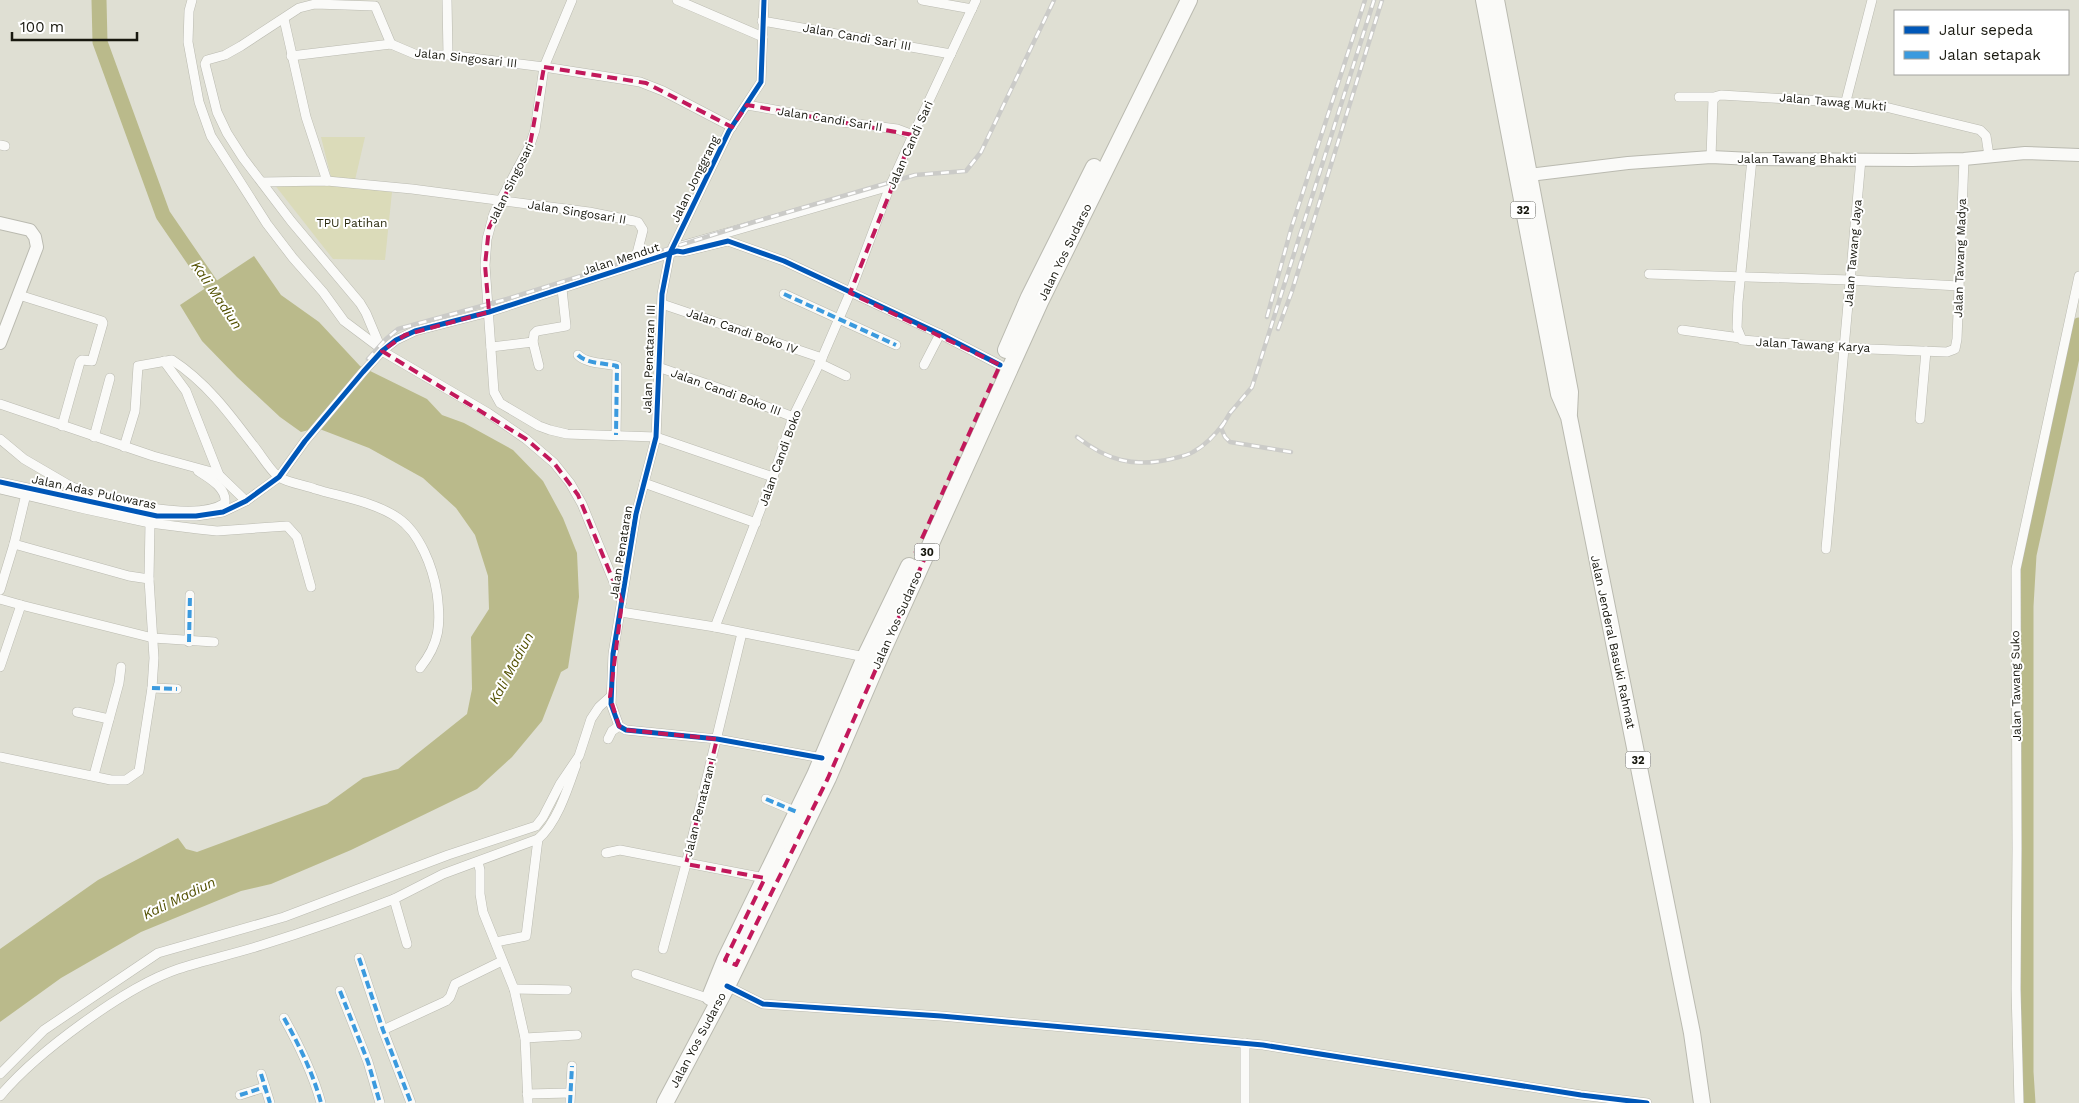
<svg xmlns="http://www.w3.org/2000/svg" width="2079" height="1103" font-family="'Work Sans',sans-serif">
	<rect width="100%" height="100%" fill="#dfdfd3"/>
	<g fill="#dbdbb9">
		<path d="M321,137H365L355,180L331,177Z"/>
		<path d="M313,182L392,192L385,260L333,259L274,184Z"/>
	</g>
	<path fill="#baba8b" d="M254,256L281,295L319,322L360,366L427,399L442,415L464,423L513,450L543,481L563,518L577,553L579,597L568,668L561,672L542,721L512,757L477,789L351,850L271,884L241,891L141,932L61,978L0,1022V949L98,880L178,838L186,849L197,852L327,804L363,778L398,769L467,714L472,689L471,637L489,609L488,576L475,535L456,508L423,478L369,448L317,428L301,432L280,417L237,377L202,341L180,305Z"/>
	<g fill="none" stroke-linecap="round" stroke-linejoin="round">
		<g stroke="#baba8b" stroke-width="15">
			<path d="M99,0L100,42L163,215L222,301"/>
			<path d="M2028,1103L2026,1072V606L2029,555L2079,325"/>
		</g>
		<defs>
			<g id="street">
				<path d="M192,0L189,11L188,42L199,102L211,136L267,224L293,258L323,292L344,321L380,348"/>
				<path d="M447,0L448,55"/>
				<path d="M572,0L544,67L535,130L530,145L494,213L487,239L485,265L494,392L500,403L539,426L550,430L567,434L656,437L773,477"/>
				<path d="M677,0L763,37"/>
				<path d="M764,0L761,82L729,131L670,253L662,294L656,437L636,514L613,654L611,704L619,726L626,730L717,739L822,758"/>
				<path d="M922,0L972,9"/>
				<path d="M284,19L306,117L327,181"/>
				<path d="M762,21L951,54"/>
				<path d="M391,44L375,6L315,4L299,8L241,46L225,55L207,60L205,64L217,112L227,133L243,158L291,221L360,303L366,313L382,351L488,413L526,439L554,463L570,483L582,504L622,602"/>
				<path d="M391,44L417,55H448L544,67L640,82L663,91L732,127"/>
				<path d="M291,56L391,44"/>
				<path d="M1679,97H1714"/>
				<path d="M1846,101L1872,0"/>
				<path d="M747,105L842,122L897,129L913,135"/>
				<path d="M0,145L5,146"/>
				<path d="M1711,157L1713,100L1717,96L1721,95L1873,104L1980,130L1986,136L1989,156"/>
				<path d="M1752,159L1738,302L1737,328L1742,340L1844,348L1947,352L1955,349L1957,339L1964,159"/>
				<path d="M262,182L327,181L412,189L589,212L634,221L638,222L643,230L634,265"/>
				<path d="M677,251L681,246L890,186"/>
				<path d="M1649,274L1850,280L1959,286"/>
				<path d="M784,294L896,345"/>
				<path d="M19,295L102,321L103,323L92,361L82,360L80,362L62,426"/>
				<path d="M662,304L822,358"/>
				<path d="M1682,330L1740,338"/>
				<path d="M533,342L534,334L537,331L566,326L562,289"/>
				<path d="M491,347L533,342L539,366"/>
				<path d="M578,355C587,364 605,363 617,366L616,435"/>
				<path d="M164,361L186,391L219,475"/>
				<path d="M819,363L846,376"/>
				<path d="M924,365L940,334"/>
				<path d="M658,367L727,391L793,417"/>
				<path d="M0,404L153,456L208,471L219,475L246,501"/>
				<path d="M1920,419L1926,351"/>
				<path d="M94,437L110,378"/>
				<path d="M0,439L24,459L72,487L70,492"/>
				<path d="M124,447L135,411L138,366L172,360C206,382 229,413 253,445C260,453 271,472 279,477C288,483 305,485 315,489C342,497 375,502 398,518C420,533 433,568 437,593C441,624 440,643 420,668"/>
				<path d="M0,482L157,516H196L223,512L246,501L279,477L305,441L363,372L382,351L396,340L415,331L489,312L677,251L683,252L728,241L784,261L940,334L1000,365"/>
				<path d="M644,483L756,523"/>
				<path d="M72,487C105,499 194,524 225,503C227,488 209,478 198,471"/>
				<path d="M0,489L85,509L150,523L198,529L217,531L287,526L297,537L311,587"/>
				<path d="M14,544L129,576L149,579"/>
				<path d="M1826,549L1861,159"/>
				<path d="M0,590L14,544L27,490"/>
				<path d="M0,599L21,605L0,667"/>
				<path d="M21,605L153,638L214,642"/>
				<path d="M621,612L715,627L865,657"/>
				<path d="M715,627L773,477L793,417L822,358L850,293L890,186L913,135L976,0"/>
				<path d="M189,642L190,595"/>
				<path d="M152,688L177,689"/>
				<path d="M77,712L109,719"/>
				<path d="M608,739L612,731L619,726"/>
				<path d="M0,757L111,780H126L139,771L152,688L154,658L149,579L150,523"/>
				<path d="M94,775L119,683L121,667"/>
				<path d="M766,799L797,812"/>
				<path d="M606,853L620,850L765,878"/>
				<path d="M478,862L480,870V894L483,912L514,989L525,1038L528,1103"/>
				<path d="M496,942L526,936L538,839"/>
				<path d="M407,944L394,899L443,874L538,839C557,823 568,788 576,765"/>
				<path d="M663,949L686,864L742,633"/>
				<path d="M359,958L383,1030L411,1103"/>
				<path d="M636,974L710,999"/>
				<path d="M727,986L763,1004L941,1016L1263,1045L1581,1095L1647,1103"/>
				<path d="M514,989L567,990"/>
				<path d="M340,991L368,1062L380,1103"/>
				<path d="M284,1018C299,1045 313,1073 321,1103"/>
				<path d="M383,1030L446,1001L450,997L455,984L502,961"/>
				<path d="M525,1038L577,1035"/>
				<path d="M1245,1043V1103"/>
				<path d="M0,1074L44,1030L158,953L284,917L448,855L536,826L543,817L560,784L579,756L591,719L599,707L610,697"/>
				<path d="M261,1074L270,1103"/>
				<path d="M527,1094L570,1093"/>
				<path d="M240,1095L265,1087"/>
				<path d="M0,1096C36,1053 125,987 178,969C205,960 234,954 262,945C307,931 350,916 394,899"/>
				<path d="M570,1103L572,1066"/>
				<path d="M2019,1103L2016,989L2017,848L2016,569L2079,276"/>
			</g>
			<g id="secondary">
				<path d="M1521,176L1628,163L1711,157L1752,159L1912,160L1964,159L2025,153L2079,155"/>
				<path d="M0,223L30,230L35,237L37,247L0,343"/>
			</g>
			<g id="highway">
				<path d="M1484,0L1559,394L1569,417L1692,1033L1702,1103"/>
				<path d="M1496,0L1570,392L1569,413"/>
				<path d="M1006,350L1029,297L1094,167"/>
				<path d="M710,997L725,960L815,775L865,657L909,566"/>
				<path d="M665,1103L727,986L828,778L882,652L1040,302L1189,0"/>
			</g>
		</defs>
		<use href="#street" stroke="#babab0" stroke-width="10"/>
		<use href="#secondary" stroke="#babab0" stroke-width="14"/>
		<use href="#highway" stroke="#babab0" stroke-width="18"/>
		<use href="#street" stroke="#fafaf8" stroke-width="9"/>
		<use href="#secondary" stroke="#fafaf8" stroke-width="12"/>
		<use href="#highway" stroke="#fafaf8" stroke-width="16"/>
		<defs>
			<g id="rail">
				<path d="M1267,317L1291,229L1365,0"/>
				<path d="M1278,329L1292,291L1382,0"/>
				<path d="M368,359L386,339L398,329L507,299L754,222L915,175L966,171L981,152L1054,0"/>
				<path d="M1077,437C1107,460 1133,468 1171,459C1178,457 1187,456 1193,452C1206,445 1215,435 1224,423"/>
				<path d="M1291,452L1230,442L1225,437L1221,428L1230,413L1252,387L1374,0"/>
			</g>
		</defs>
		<use href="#rail" stroke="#cbcbc8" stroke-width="4.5"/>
		<use href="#rail" stroke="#fff" stroke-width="2.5" stroke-dasharray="8" stroke-linecap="butt"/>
		<g stroke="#3b9ade" stroke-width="4" stroke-dasharray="8 4" stroke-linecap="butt">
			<path d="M784,294L896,345"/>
			<path d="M578,355C587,364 605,363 617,366L616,435"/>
			<path d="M189,642L190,595"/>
			<path d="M152,688L177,689"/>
			<path d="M766,799L797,812"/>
			<path d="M359,958L383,1030L411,1103"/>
			<path d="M340,991L368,1062L380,1103"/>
			<path d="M284,1018C299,1045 313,1073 321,1103"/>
			<path d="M261,1074L270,1103"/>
			<path d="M240,1095L265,1087"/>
			<path d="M570,1103L572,1066"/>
		</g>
		<defs>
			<g id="cycleway">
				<path d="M764,0L761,82L729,131L670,253L662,294L656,437L636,514L613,654L611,704L619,726L626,730L717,739L822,758"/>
				<path d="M0,482L157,516H196L223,512L246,501L279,477L305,441L363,372L382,351L396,340L415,331L489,312L677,251L683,252L728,241L784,261L940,334L1000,365"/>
				<path d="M727,986L763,1004L941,1016L1263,1045L1581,1095L1647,1103"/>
			</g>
		</defs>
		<use href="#cycleway" stroke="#fff" stroke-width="8"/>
		<use href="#cycleway" stroke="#0057b8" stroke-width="5"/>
	</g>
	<path fill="none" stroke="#c2185b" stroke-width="4" stroke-dasharray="10 6" stroke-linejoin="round" d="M544,67L646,83L732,127L747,105L913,135L850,293L1000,365L914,556L924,560L828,778L736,965L725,960L765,878L686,864L717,739L626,730L619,726L610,697L622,602L578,495L554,463L526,439L382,351L405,335L489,312L485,265L489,228L530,145Z"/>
	<g text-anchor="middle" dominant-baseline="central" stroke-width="4" stroke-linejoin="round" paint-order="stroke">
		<g fill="#fff" stroke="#5d5d57" stroke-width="1">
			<rect x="1510.5" y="201.5" width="25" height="17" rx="4"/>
			<rect x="914.5" y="543.5" width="25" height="17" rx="4"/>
			<rect x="1625.5" y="751.5" width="25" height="17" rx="4"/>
		</g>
		<g font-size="11" font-weight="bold" fill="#18180f">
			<text x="1523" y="210">32</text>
			<text x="927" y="552">30</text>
			<text x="1638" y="760">32</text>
		</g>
		<g font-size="12" fill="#18180f" stroke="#fff">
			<text transform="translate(857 37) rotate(10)">Jalan Candi Sari III</text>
			<text transform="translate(466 58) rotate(6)">Jalan Singosari III</text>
			<text transform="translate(1833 102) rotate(5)">Jalan Tawag Mukti</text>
			<text transform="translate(830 119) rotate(9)">Jalan Candi Sari II</text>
			<text transform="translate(910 145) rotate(-66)">Jalan Candi Sari</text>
			<text x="1797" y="159">Jalan Tawang Bhakti</text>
			<text transform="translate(695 179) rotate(-64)">Jalan Jonggrang</text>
			<text transform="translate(511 183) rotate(-64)">Jalan Singosari</text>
			<text transform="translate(577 212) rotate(9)">Jalan Singosari II</text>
			<text transform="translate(1065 252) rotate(-64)">Jalan Yos Sudarso</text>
			<text transform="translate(1853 253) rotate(-85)">Jalan Tawang Jaya</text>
			<text transform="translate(1960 258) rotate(-88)">Jalan Tawang Madya</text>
			<text transform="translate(621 259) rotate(-18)">Jalan Mendut</text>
			<text transform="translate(742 331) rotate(19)">Jalan Candi Boko IV</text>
			<text transform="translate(1813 345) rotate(3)">Jalan Tawang Karya</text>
			<text transform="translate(649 359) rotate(-88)">Jalan Penataran III</text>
			<text transform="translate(726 392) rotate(20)">Jalan Candi Boko III</text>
			<text transform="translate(780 458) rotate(-70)">Jalan Candi Boko</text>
			<text transform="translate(94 492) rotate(12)">Jalan Adas Pulowaras</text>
			<text transform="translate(621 552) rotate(-81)">Jalan Penataran</text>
			<text transform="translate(897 620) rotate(-66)">Jalan Yos Sudarso</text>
			<text transform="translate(1613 642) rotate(78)">Jalan Jenderal Basuki Rahmat</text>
			<text transform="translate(2016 686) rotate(-91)">Jalan Tawang Suko</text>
			<text transform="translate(700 807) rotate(-76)">Jalan Penataran I</text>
			<text transform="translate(698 1040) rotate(-62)">Jalan Yos Sudarso</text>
		</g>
		<g font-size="12" fill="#2d2d10" stroke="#fff">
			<text x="352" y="223">TPU Patihan</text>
		</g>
		<g font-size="14" font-style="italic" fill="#525000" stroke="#fff">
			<text transform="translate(217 295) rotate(56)">Kali Madiun</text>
			<text transform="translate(511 668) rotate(-62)">Kali Madiun</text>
			<text transform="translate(179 898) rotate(-26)">Kali Madiun</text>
		</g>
	</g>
	<rect x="1894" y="10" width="175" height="65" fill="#ffffff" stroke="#a3a39f"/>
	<rect x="1904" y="26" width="25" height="8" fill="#0057b8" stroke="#a3a39f"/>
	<text x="1939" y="35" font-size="15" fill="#18180f">Jalur sepeda</text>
	<rect x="1904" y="51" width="25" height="8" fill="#3b9ade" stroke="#a3a39f"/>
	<text x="1939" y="60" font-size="15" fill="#18180f">Jalan setapak</text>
	<path d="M12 32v8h125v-8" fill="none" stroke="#18180f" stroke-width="2.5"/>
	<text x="20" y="32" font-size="15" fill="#18180f" stroke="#ffffff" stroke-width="4" paint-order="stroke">100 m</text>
</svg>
